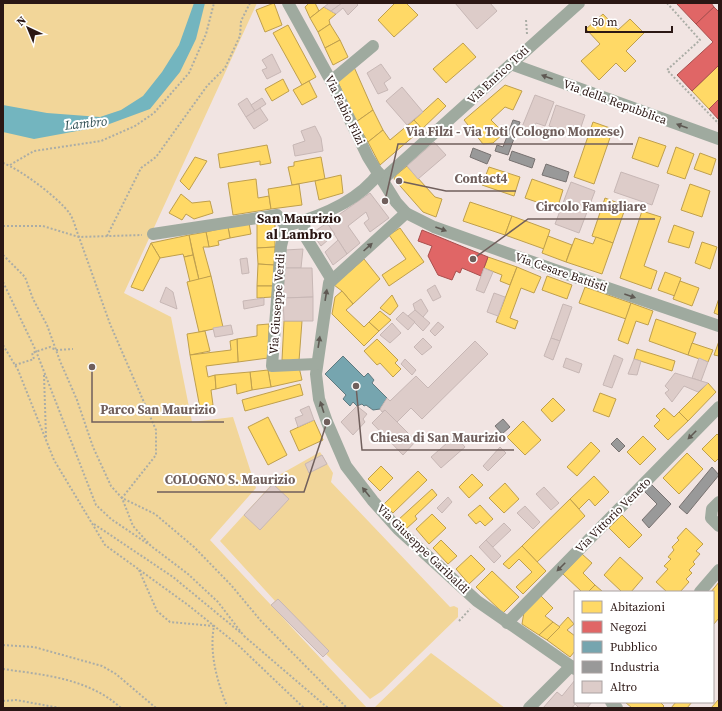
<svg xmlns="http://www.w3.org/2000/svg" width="722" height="711" font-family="'Source Serif 4',serif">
	<rect width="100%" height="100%" fill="#f1e4e2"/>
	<g fill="#f2d699">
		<path d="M3,3H257L124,293L171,317L192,422L233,417L256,488L210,540L271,605L275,601L220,541L281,474L320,452L333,473L331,482L450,607L454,606L458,608V617L382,691L370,699L326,654L323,657L281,616L367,708H3Z"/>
		<path d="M431,653L505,708H374Z"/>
	</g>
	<path fill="#73b5bf" d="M194,3H205L196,39L180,72L150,109L104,126L34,139L3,132V105L47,113L100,117L121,110L143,96L162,72L179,45Z"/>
	<g fill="#ffd966" stroke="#bf9f4d">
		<path d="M274,3L282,25L265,32L256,10Z"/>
		<path d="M309,3H315L319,11L310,18L305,7Z"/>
		<path d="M395,3H406L418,15L394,37L378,20Z"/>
		<path d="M324,7L336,14L329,20L330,24L318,32L310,18Z"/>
		<path d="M603,14L618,30L630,19L644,33L626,51L636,61L625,72L616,63L599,80L581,61L600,44L586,29Z"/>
		<path d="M330,24L340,40L325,48L318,32Z"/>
		<path d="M288,25L316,77L302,85L273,33Z"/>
		<path d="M340,40L348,57L333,65L325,48Z"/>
		<path d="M463,43L476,57L446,83L433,69Z"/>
		<path d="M719,65V99L709,109L692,91Z"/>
		<path d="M354,67L373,110L356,122L337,80Z"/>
		<path d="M283,79L289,91L272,101L265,89Z"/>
		<path d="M309,81L317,97L302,105L293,90Z"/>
		<path d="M505,85L522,91L513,110L505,107L491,120L504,133L493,143L483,144L464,120Z"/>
		<path d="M438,98L446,106L422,129L414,120Z"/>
		<path d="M373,110L383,130L368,142L356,122Z"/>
		<path d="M414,120L422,129L380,165L368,142L383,130L390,140Z"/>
		<path d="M593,122L613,129L594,184L574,177Z"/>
		<path d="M639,137L666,146L658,167L632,158Z"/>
		<path d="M267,145L271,163L260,165V161L220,168L218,154Z"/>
		<path d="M676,147L694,154L685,179L667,173Z"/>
		<path d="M700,153L716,159L711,175L694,169Z"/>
		<path d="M195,157L207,161L189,190L180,181Z"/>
		<path d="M321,157L325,179L292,185L288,167L294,166V162Z"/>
		<path d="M407,166L435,197L442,199L436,217L423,212L394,179L396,175Z"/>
		<path d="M489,167L520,177L514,196L482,185Z"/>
		<path d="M341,175L343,193L319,200L315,181Z"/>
		<path d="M256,179L258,198L269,196L271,209L233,215L228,183Z"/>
		<path d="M532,179L563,190L557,209L525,198Z"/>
		<path d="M299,184L302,205L271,209L268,189Z"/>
		<path d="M690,184L710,191L702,217L681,210Z"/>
		<path d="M181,194L192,203L210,201L213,213L194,219L186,214L182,220L169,213Z"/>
		<path d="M605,198L626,206L613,243L592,236Z"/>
		<path d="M470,202L512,216L505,235L463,221Z"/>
		<path d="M642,211L661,217L644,266L657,271L651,289L620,278Z"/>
		<path d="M512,216L550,230L544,249L505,235Z"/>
		<path d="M275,220V247L257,248V223Z"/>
		<path d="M249,223L251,234L230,238L228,227Z"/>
		<path d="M674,225L694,232L689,248L668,242Z"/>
		<path d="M228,227L230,238L218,241L219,245L209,247L206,232Z"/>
		<path d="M400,228L424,262L389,286L382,275L406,259L389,235Z"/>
		<path d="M206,232L209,247H203L211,276L199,280L189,235Z"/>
		<path d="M189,235L193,255L184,257L183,254L160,258L151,243Z"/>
		<path d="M548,236L572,245L566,262L542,253Z"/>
		<path d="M596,237L613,243L602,274L566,262L575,238L593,244Z"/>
		<path d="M702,242L717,247L710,269L695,263Z"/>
		<path d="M151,243L160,258L143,291L131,287Z"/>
		<path d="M275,247L274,265L258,264L257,248Z"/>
		<path d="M193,255L199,280L190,282L184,257Z"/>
		<path d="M488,257L517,267L510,285L500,281L502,275L484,268Z"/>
		<path d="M364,259L380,279L353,304L342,291L334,285Z"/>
		<path d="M258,264L274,265L273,286H257Z"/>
		<path d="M517,267L541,277L534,293L521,288L510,318L518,321L515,329L496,322Z"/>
		<path d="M665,272L681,278L675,296L658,290Z"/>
		<path d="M211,276L223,327L199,332L187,282Z"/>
		<path d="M547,276L572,285L567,299L542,290Z"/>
		<path d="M680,281L699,288L692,306L673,299Z"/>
		<path d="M257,286H273L272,297L257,298Z"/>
		<path d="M585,287L631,303L626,319L579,303Z"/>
		<path d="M342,291L353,304L346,310L364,327L369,322L379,331L364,346L332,314L335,297Z"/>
		<path d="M392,295L398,306L390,315L380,308Z"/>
		<path d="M719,298V315L714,313Z"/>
		<path d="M631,303L653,311L648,325L636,321L628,344L618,340Z"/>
		<path d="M380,311L391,320L379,331L369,322Z"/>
		<path d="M656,319L696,333L688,355L649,341Z"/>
		<path d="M284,321H302L299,361L282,360Z"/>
		<path d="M269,324L268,358L238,362L237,339L257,336V325Z"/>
		<path d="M205,331L210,351L190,355L187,334Z"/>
		<path d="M237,339L238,362L206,366L208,377L215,375L216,389L211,390L213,405L200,408L190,355L231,350L230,341Z"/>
		<path d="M377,339L398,360L395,363L401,369L393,377L380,363L377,365L364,351Z"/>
		<path d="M719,341V356L714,355Z"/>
		<path d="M692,343L713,350L708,362L688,355Z"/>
		<path d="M637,349L675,361L672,371L634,359Z"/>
		<path d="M299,367L302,380L271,387L268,370Z"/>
		<path d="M268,370L271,387L252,390L250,372Z"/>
		<path d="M250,372L252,390L237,394L236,384L216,389L215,375Z"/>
		<path d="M708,383L716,392L688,421L679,412Z"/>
		<path d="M300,384L303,395L245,411L242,400Z"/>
		<path d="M600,393L616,399L609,417L593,411Z"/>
		<path d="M553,398L565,410L552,422L541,410Z"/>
		<path d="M664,408L674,417L679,412L688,421L668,440L654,426L660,420L656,416Z"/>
		<path d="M268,417L287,455L268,465L248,427Z"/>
		<path d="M314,420L323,440L299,451L290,431Z"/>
		<path d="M523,421L541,440L525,455L507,437Z"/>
		<path d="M717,434L719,436V458L715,462L702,449Z"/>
		<path d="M643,436L656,449L640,465L627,452Z"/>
		<path d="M591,442L600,451L577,476L567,467Z"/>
		<path d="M687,453L703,469L679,494L663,478Z"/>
		<path d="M381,466L393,478L380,491L368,479Z"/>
		<path d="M418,471L427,480L393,513L384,504Z"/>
		<path d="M472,474L483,485L469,498L459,487Z"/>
		<path d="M594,476L609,492L595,506L589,499L579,509L570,499Z"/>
		<path d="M505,483L519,499L504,513L489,498Z"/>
		<path d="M432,489L437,495L415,516L417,519L406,529L398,520Z"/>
		<path d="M570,499L585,516L537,562L522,546Z"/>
		<path d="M480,505L493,519L485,526L480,521L476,524L468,515Z"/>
		<path d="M432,514L446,528L429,544L416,529Z"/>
		<path d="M622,515L642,535L629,548L609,528Z"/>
		<path d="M686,528L703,544L696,551L700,554L693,562L695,564L689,570L692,573L686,579L689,582L680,592H667L656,582L668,569L664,566L671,559L668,557L674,550L672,547L679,540L677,538Z"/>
		<path d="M441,540L457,556L448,564L433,548Z"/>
		<path d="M522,546L546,571L523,594L516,587L532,572L519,559L509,569L503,564Z"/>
		<path d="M582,554L592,563L583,573L595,585L588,592H582L563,574Z"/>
		<path d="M471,555L485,569L469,584L456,569Z"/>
		<path d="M620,557L643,578L631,592H622L604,575Z"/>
		<path d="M492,571L519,597L503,613L476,587Z"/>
		<path d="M719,582V618L713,625V592H711Z"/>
		<path d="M595,585L603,592H588Z"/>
		<path d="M541,596L553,608L545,616L553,622L539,635L522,624L524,612Z"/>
		<path d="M568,617L574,624L567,630L575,636V651L570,657L547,640Z"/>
		<path d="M553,622L560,627L547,640L539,635Z"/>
		<path d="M719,699V708H711Z"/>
		<path d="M625,702H660L664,706L662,708H632Z"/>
		<path d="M676,702H692L687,708H671Z"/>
	</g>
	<g fill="#e06666" stroke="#aa4e4d">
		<path d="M676,3H711L714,7L696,24Z"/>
		<path d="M714,7L719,12V65L692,91L677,75L713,42L696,24Z"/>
		<path d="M719,99V120L709,109Z"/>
		<path d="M422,230L488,257L481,276L462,268L460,273L456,271L452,280L438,275L428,256L432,246L418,241Z"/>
	</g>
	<path fill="#76a5af" stroke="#607a80" d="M343,356L364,377L368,373L374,380L372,383L387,398L380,409L373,410L366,405L364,406L362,404L357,406L353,402L350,406L343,399L346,395L325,374Z"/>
	<g fill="#999" stroke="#787271">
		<path d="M513,120L520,122L508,155L495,151L497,145L503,147Z"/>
		<path d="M473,148L491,155L487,164L470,157Z"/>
		<path d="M512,151L535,159L532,168L509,160Z"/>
		<path d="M546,164L569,172L566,182L542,175Z"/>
		<path d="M503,419L510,427L502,434L495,426Z"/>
		<path d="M617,438L625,446L619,452L611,444Z"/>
		<path d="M712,467L719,475L687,514L679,507Z"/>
		<path d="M651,484L671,504L649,528L642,520L657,504L644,491Z"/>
	</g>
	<g fill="#ddccc9" stroke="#c7b7b5">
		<path d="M329,3H342L331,11L324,7Z"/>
		<path d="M342,3H356L358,5L348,15L343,8L336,14L331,11Z"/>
		<path d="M455,3H490L497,11L477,29Z"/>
		<path d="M272,54L281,72L267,79L262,70L267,68L262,60Z"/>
		<path d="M381,64L391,78L384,83L388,90L378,94L367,73Z"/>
		<path d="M402,87L423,112L407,125L386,101Z"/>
		<path d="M535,95L554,102L545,126L536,123L533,132L522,127Z"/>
		<path d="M247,98L255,111L246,117L238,104Z"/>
		<path d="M262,98L266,104L255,111L251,105Z"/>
		<path d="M556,105L585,115L578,136L549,126Z"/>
		<path d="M260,108L268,120L254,129L246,117Z"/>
		<path d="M315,126L321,138L323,151L295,156L293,145L305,141L301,131Z"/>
		<path d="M434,142L446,155L418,179L407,166Z"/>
		<path d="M621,172L659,185L652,205L614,192Z"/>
		<path d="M571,182L595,191L579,233L555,224Z"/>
		<path d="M370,193L389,218L370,232L364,223L369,219L366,212L348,226L360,243L347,254L327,223Z"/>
		<path d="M327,223L335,234L321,246L312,233Z"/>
		<path d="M338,240L347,254L333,265L325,252Z"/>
		<path d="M303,249L301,268H285V250Z"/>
		<path d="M247,258L249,273L242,274L240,259Z"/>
		<path d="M285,268H312L313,297L283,298Z"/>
		<path d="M484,268L493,272L484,293L476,290Z"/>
		<path d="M435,285L441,297L433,301L427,290Z"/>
		<path d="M166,287L173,292L177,309L160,302Z"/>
		<path d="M494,293L505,297L498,316L487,312Z"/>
		<path d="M313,297V321H284L283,298Z"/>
		<path d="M264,298V305L244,309L243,301Z"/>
		<path d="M421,299L428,311L423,317L415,310L413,304Z"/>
		<path d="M563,304L572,307L560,341L551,338Z"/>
		<path d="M415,310L430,323L423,331L408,316Z"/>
		<path d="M403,312L415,322L408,330L396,319Z"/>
		<path d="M438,322L444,327L435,336L430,331Z"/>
		<path d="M392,323L401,333L390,343L380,335Z"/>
		<path d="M231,325L233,334L215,337L213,328Z"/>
		<path d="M423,338L432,347L422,355L414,347Z"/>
		<path d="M551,338L560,341L553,360L544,356Z"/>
		<path d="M475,341L488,354L422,419L411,408L397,422L385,410L382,412L380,409L387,398L390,401L416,376L428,388Z"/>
		<path d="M614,355L623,359L612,388L603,385Z"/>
		<path d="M566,358L582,364L579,373L563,367Z"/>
		<path d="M699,358L708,362L701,381L692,378Z"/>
		<path d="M405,359L416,370L412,375L401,364Z"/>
		<path d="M634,359L641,361L637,375L628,374Z"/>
		<path d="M675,373L701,381L708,383L698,392L684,386L672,402L665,393L669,390L665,386Z"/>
		<path d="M309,406L314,420L298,427L295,418L303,415L300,410Z"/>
		<path d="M357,406L367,414L363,419L365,422L353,435L341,422Z"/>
		<path d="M385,410L416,441L403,455L372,423Z"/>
		<path d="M455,436L465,447L441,468L431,457Z"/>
		<path d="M500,447L506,453L488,471L483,466Z"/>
		<path d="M322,455L327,464L309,473L305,464Z"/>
		<path d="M273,484L289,499L260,530L244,515Z"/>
		<path d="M544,487L559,503L551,510L536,494Z"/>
		<path d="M448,497L452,502L442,513L437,508Z"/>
		<path d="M525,506L540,522L533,529L517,513Z"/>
		<path d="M504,523L511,530L493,547L486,540Z"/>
		<path d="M486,540L501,556L494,563L479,547Z"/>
		<path d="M278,599L329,651L323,657L271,605Z"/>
		<path d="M575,680V702H592L587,708H579L575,704L572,708H543L557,692L562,696Z"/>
	</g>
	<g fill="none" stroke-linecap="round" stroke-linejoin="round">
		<g stroke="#abada6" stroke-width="2" stroke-dasharray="2 2" stroke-linecap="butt">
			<path d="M667,3L700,40L667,70L719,124"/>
			<path d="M526,20L527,34"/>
			<path d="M3,163C20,169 60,199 70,214C74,220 76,230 79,237L142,235"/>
			<path d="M10,165L34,151L101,141L135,126L154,113L189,73L206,34L214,3"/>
			<path d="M3,226H43L79,237L110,324L156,430V455L122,498L133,526L151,546L188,574L218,602L244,636"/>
			<path d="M107,236L141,168L156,157L207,86L225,68L240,36L241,21L250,3"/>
			<path d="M3,255L25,277L33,299L47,325L60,361L77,400L93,447L111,486L122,498L155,514L194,547L231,585L261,621L347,708"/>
			<path d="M3,282L36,351L96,505L111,519L148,544"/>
			<path d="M3,345L18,370L54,460L105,545L188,605L238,645L304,708"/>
			<path d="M15,365L34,359L32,353L50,347L56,350L73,349"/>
			<path d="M44,375L46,437"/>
			<path d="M94,524L173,577L241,633"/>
			<path d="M139,570L157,611L170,622L214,626C209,653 217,681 227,706"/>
			<path d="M459,621L470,609"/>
			<path d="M244,636L328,708"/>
			<path d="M3,645L34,647L102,666L116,674L156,708"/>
			<path d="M3,669C44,675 88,678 121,708"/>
			<path d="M3,701L16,700L60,708"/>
			<path d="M362,708H363"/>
		</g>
		<g stroke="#9faa9f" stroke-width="12">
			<path d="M288,3L331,81L368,157L396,202L406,213L434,227L555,270L719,326"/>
			<path d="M511,64L719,139"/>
			<path d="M331,81L373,46"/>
			<path d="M382,180L579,3"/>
			<path d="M406,213L329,283L316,374L319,399L327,422L346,466L373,501L398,529L477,601L575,669"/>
			<path d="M304,221L305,236L332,280"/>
			<path d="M286,226L281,246L272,366L316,364"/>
			<path d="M153,234L277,215L286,226C319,217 358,202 379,173"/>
			<path d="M719,502L712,509L711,518L719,526"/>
			<path d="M700,592L719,570"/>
			<path d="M507,623L719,407"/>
			<path d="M611,702L617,708"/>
			<path d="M529,708L571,666"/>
		</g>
	</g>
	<defs><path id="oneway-solid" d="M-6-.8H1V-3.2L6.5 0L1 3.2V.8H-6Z"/></defs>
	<g fill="#5f5953">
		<use href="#oneway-solid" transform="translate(547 77) rotate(-160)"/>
		<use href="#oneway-solid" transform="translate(682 126) rotate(-160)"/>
		<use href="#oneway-solid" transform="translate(441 229) rotate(20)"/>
		<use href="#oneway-solid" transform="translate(368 247) rotate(-42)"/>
		<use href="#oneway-solid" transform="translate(326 295) rotate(-81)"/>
		<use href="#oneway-solid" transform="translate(630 296) rotate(19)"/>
		<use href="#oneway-solid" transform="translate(319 342) rotate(-81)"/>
		<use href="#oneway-solid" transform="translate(322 407) rotate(-108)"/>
		<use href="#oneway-solid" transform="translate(692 435) rotate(135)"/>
		<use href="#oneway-solid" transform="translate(366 492) rotate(-129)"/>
		<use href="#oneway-solid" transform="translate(561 567) rotate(135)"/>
	</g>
	<g text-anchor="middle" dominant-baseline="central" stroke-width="4" stroke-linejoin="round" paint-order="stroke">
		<g font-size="12" fill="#2b1714" stroke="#fff">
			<text transform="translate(498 75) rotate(-43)">Via Enrico Toti</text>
			<text transform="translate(615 102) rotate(20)">Via della Repubblica</text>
			<text transform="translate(345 110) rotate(64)">Via Fabio Filzi</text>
			<text transform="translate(561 272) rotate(19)">Via Cesare Battisti</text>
			<text transform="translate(277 304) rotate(-86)">Via Giuseppe Verdi</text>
			<text transform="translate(613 515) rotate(-45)">Via Vittorio Veneto</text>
			<text transform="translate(423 549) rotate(44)">Via Giuseppe Garibaldi</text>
		</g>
		<g font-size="13" font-style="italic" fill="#2c4b50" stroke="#fff">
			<text transform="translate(86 123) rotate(-6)">Lambro</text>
		</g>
		<g font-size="14" font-weight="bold" fill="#2b1714" stroke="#fff">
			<text x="299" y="218">San Maurizio<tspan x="299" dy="16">al Lambro</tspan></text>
		</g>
	</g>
	<path fill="none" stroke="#705f5c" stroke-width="1.5" d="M385 201L398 144H633M399 181L446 191H516M473 259L528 219H655M92 367L92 422H224M356 386L362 450H514M327 422L304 492H157"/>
	<g fill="#705f5c" stroke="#fff" stroke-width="1.5">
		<circle cx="385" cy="201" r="4"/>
		<circle cx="399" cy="181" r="4"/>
		<circle cx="473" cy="259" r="4"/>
		<circle cx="92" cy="367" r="4"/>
		<circle cx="356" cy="386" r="4"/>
		<circle cx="327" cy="422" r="4"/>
	</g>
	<g font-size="13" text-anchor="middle" font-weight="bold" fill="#705f5c" stroke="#fff" stroke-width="4" stroke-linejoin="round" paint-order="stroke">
		<text x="515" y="136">Via Filzi - Via Toti (Cologno Monzese)</text>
		<text x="481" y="183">Contact4</text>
		<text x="591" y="211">Circolo Famigliare</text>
		<text x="158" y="414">Parco San Maurizio</text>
		<text x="438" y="442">Chiesa di San Maurizio</text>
		<text x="230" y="484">COLOGNO S. Maurizio</text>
	</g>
	<rect width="722" height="711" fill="none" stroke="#2b1714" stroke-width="8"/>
	<rect x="574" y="591" width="140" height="112" fill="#ffffff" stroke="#aaa2a1"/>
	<rect x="582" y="601" width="20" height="12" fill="#ffd966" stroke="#aaa2a1"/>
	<text x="610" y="611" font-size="12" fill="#2b1714">Abitazioni</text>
	<rect x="582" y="621" width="20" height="12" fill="#e06666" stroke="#aaa2a1"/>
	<text x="610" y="631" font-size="12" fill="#2b1714">Negozi</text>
	<rect x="582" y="641" width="20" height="12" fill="#76a5af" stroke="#aaa2a1"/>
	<text x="610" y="651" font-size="12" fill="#2b1714">Pubblico</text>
	<rect x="582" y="661" width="20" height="12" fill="#999999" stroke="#aaa2a1"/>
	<text x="610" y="671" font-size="12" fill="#2b1714">Industria</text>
	<rect x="582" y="681" width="20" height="12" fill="#ddccc9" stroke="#aaa2a1"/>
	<text x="610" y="691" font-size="12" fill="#2b1714">Altro</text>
	<g transform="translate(28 28) rotate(316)" stroke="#ffffff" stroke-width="3" paint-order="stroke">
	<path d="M0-3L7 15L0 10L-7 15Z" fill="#2b1714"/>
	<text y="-6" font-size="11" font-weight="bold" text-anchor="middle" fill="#2b1714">N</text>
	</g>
	<path d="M586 26v6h86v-6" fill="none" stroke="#2b1714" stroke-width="2"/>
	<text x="592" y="26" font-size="12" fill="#2b1714" stroke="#ffffff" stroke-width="3" paint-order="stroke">50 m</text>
</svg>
